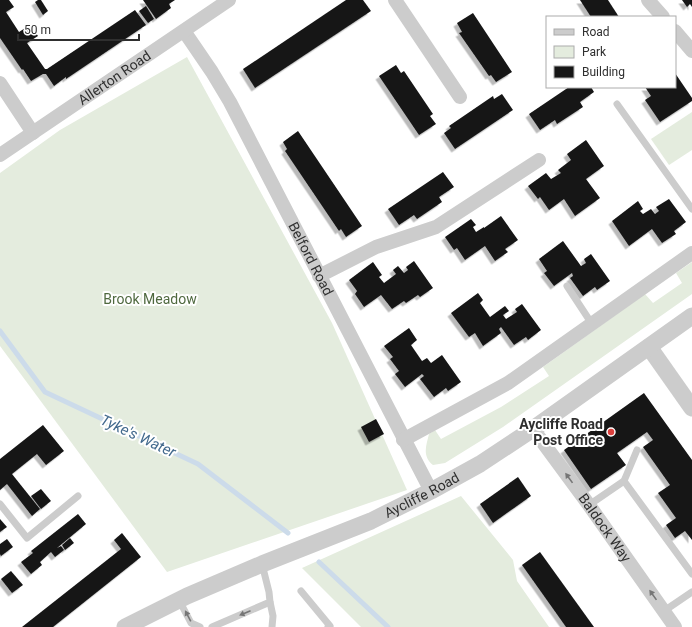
<svg xmlns="http://www.w3.org/2000/svg" width="692" height="627" font-family="Roboto,sans-serif">
	<defs>
		<filter id="shadow"><feDropShadow dx="-3.5" dy="3.5" stdDeviation="0" flood-color="#0004"/></filter>
	</defs>
	<rect width="100%" height="100%" fill="#fff"/>
	<g fill="#e4ecde">
		<path d="M187,57L332,323L407,490L167,572L0,346V173L60,130Z"/>
		<path d="M692,112V150L669,165L651,139Z"/>
		<path d="M692,262V294L503,427L445,463L433,465C422,456 426,446 429,434L435,430L441,439L501,407L549,376L543,367L645,294L653,303L682,283L676,273Z"/>
		<path d="M461,496L513,560L517,581L549,627H361L302,568Z"/>
	</g>
	<g fill="none" stroke-linecap="round" stroke-linejoin="round">
		<g stroke="#ccdbea" stroke-width="5">
			<path d="M0,331L45,392L198,464L288,533"/>
			<path d="M319,562L388,627"/>
		</g>
	</g>
	<g fill="#161616" filter="url(#shadow)">
		<path d="M0,0H9L14,7L6,12L19,32L30,25L38,36L27,43L45,69H47L135,10L146,25L66,79V77L54,86L46,74H43L31,81L23,69L22,70L0,38Z"/>
		<path d="M38,0H41L48,11L43,15L35,2Z"/>
		<path d="M143,0H175L169,4L171,8L156,19Z"/>
		<path d="M346,0H363L371,11L255,88L243,69Z"/>
		<path d="M580,0H608L619,17H591Z"/>
		<path d="M682,0H692V7L690,4L687,7Z"/>
		<path d="M146,6L154,19L148,23L139,11Z"/>
		<path d="M473,13L512,72L496,82L491,75L489,76L459,33L462,32L457,23Z"/>
		<path d="M396,65L401,73L404,71L433,114L430,116L436,124L419,135L379,76Z"/>
		<path d="M675,73L692,98V101L660,122L645,100L651,96L645,87H675Z"/>
		<path d="M569,87H591L594,92L580,102L583,107L557,124L555,120L540,130L529,114Z"/>
		<path d="M502,94L513,110L455,149L444,133L451,128L449,126L493,96L494,99Z"/>
		<path d="M298,131L362,226L346,237L341,229L339,231L285,151L287,149L283,142Z"/>
		<path d="M586,140L604,166L586,179L600,198L575,216L564,199L549,210L540,197L538,199L528,186L546,173L551,179L561,173L558,170L571,160L567,154Z"/>
		<path d="M443,172L454,187L439,197L442,202L417,219L414,215L399,225L388,209Z"/>
		<path d="M669,199L686,222L674,231L676,234L662,243L652,229L629,246L612,221L638,201L643,209L640,211L643,214L651,209L655,214L659,211L656,207Z"/>
		<path d="M501,216L518,240L505,249L508,252L495,261L485,246L465,260L457,248L454,250L445,237L471,219L476,225L473,227L476,232L484,227V228Z"/>
		<path d="M563,241L581,266L586,263L584,259L591,254L610,281L597,290L595,287L583,296L570,278L573,276L572,273L554,286L544,273L547,271L539,259Z"/>
		<path d="M414,261L433,288L420,297L418,295L406,303L404,301L392,309L381,295L364,307L355,294L357,291L349,280L373,262L382,275L379,277L384,283L396,274L393,270L398,266L404,273L408,270L406,267Z"/>
		<path d="M478,293L483,300L480,303L490,317L505,306L509,311L503,315L506,319L517,312L515,309L522,304L541,330L528,340L526,337L514,345L501,327L499,329L501,333L483,346L475,333L469,337L451,313Z"/>
		<path d="M409,328L417,340L411,345L422,361L427,358L431,363L442,355L461,382L448,391L446,388L434,397L420,379L424,376L422,374L405,387L395,374L399,371L390,359L393,357L384,346Z"/>
		<path d="M644,393L692,460V540L685,531L675,538L666,525L676,518L658,493L670,485L643,447L653,440L647,432L617,453L626,465L591,489L564,450Z"/>
		<path d="M376,419L384,434L369,442L361,427Z"/>
		<path d="M43,425L64,451L46,465L37,454L12,474L40,509L32,516L7,484L0,490V459Z"/>
		<path d="M518,477L531,496L493,523L480,504Z"/>
		<path d="M41,489L51,501L41,509L31,496Z"/>
		<path d="M78,514L86,524L57,548L61,546L64,550L55,557L51,552L40,562L42,565L31,574L21,562L33,553L31,551Z"/>
		<path d="M0,519L7,527L0,532Z"/>
		<path d="M122,533L141,557L53,627H22L121,549L114,540Z"/>
		<path d="M70,538L74,543L65,550L62,545Z"/>
		<path d="M7,539L13,547L1,556L0,554V544Z"/>
		<path d="M540,552L594,627H566L522,565Z"/>
		<path d="M11,571L23,585L12,593L1,579Z"/>
	</g>
	<g fill="none" stroke-linecap="round" stroke-linejoin="round">
		<g stroke="#ccc" stroke-width="7">
			<path d="M617,104L692,209"/>
			<path d="M567,286L592,324"/>
			<path d="M624,481L692,574"/>
			<path d="M0,504L27,538L78,496"/>
			<path d="M589,505L624,481L637,450"/>
			<path d="M301,591L330,626L328,627"/>
			<path d="M179,600L191,623L200,627"/>
			<path d="M270,602L273,616L272,627"/>
			<path d="M664,611L692,592"/>
			<path d="M212,627L270,602L269,592L262,564"/>
		</g>
		<g stroke="#ccc" stroke-width="14">
			<path d="M395,0L460,97"/>
			<path d="M648,0L663,17"/>
			<path id="s1" d="M184,31L212,72L230,102L431,491"/>
			<path d="M675,31L692,51"/>
			<path d="M0,83L33,133"/>
			<path id="s2" d="M0,155L229,0"/>
			<path d="M319,276L376,247L436,227L539,160"/>
			<path id="s3" d="M533,429L589,505L675,627"/>
			<path d="M403,440L508,383L692,253"/>
		</g>
		<g stroke="#ccc" stroke-width="17">
			<path d="M649,347L692,408"/>
			<path id="s4" d="M125,627L187,596L262,564L371,521L431,491L480,464L533,429L692,316"/>
		</g>
	</g>
	<defs><path id="oneway-solid" d="M-6-.8H1V-3.2L6.5 0L1 3.2V.8H-6Z"/></defs>
	<g fill="#767676">
		<use href="#oneway-solid" transform="translate(569 478) rotate(-126)"/>
		<use href="#oneway-solid" transform="translate(653 595) rotate(-125)"/>
		<use href="#oneway-solid" transform="translate(245 613) rotate(157)"/>
		<use href="#oneway-solid" transform="translate(188 616) rotate(-118)"/>
	</g>
	<circle fill="#db403d" stroke="#fff" stroke-width="1.5" cx="611" cy="432" r="4"/>
	<g text-anchor="middle" dominant-baseline="central" stroke-width="4" stroke-linejoin="round" paint-order="stroke">
		<g font-size="14" fill="#2f2f2f" stroke="#fff">
			<text stroke="none"><textPath href="#s2" startOffset="138">Allerton Road</textPath></text>
			<text stroke="none"><textPath href="#s1" startOffset="261">Belford Road</textPath></text>
			<text stroke="none"><textPath href="#s4" startOffset="325">Aycliffe Road</textPath></text>
			<text stroke="none"><textPath href="#s3" startOffset="122">Baldock Way</textPath></text>
		</g>
		<g font-size="14" fill="#4f693f" stroke="#fff">
			<text x="150" y="299">Brook Meadow</text>
		</g>
		<g font-size="14" font-weight="bold" fill="#2f2f2f" stroke="#fff" text-anchor="end">
			<text x="603" y="424">Aycliffe Road<tspan x="603" dy="16">Post Office</tspan></text>
		</g>
		<g font-size="15" font-style="italic" fill="#42698d" stroke="#fff">
			<text transform="translate(138 436) rotate(25)">Tyke's Water</text>
		</g>
	</g>
	<rect x="546" y="16" width="130" height="72" fill="#ffffff" stroke="#acacac"/>
	<rect x="554" y="29" width="20" height="6" fill="#cccccc" stroke="#acacac"/>
	<text x="582" y="36" font-size="12" fill="#2f2f2f">Road</text>
	<rect x="554" y="46" width="20" height="12" fill="#e4ecde" stroke="#acacac"/>
	<text x="582" y="56" font-size="12" fill="#2f2f2f">Park</text>
	<rect x="554" y="66" width="20" height="12" fill="#161616" stroke="#acacac"/>
	<text x="582" y="76" font-size="12" fill="#2f2f2f">Building</text>
	<path d="M18 34v6h121v-6" fill="none" stroke="#2f2f2f" stroke-width="2"/>
	<text x="24" y="34" font-size="12" fill="#2f2f2f" stroke="#ffffff" stroke-width="3" paint-order="stroke">50 m</text>
</svg>
